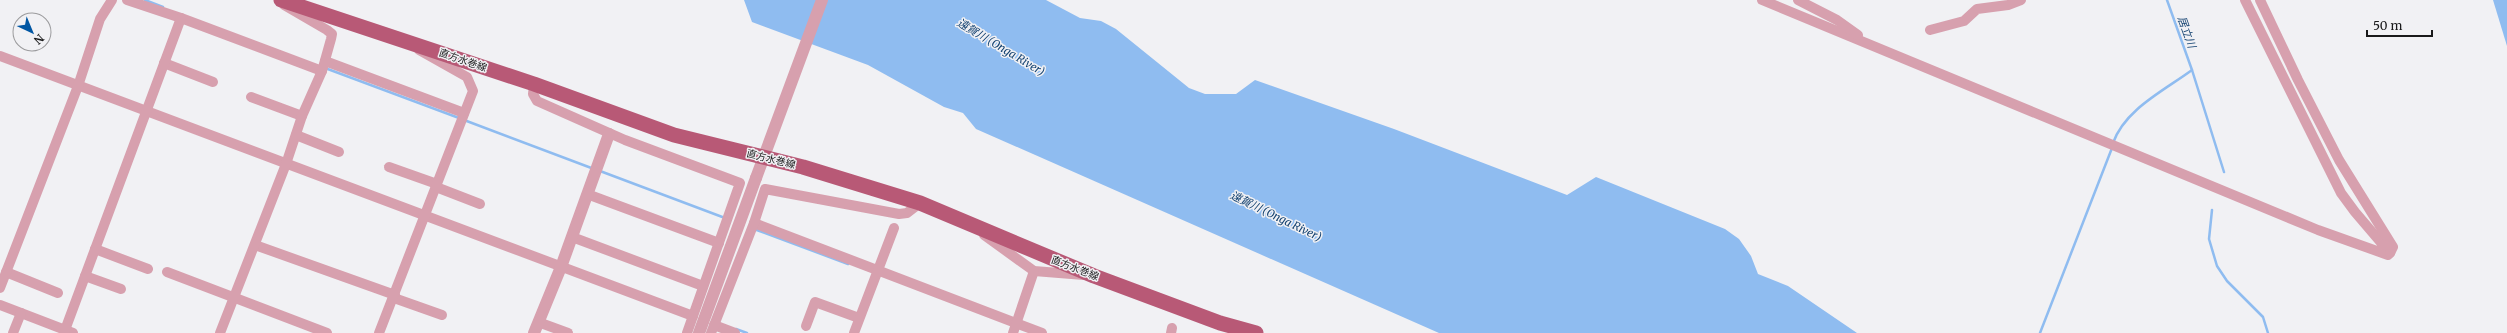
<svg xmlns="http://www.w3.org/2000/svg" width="2507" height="333" font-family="Merriweather,'Noto Sans JP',serif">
	<rect width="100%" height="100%" fill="#f1f1f4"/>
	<g fill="#8fbcf0">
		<path d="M744,0H1046L1080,18L1101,21L1116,29L1189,88L1205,94H1236L1255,80L1394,129L1567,195L1596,177L1725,229L1739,239L1751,256L1758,274L1788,286L1857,333H1439L976,129L963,113L944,107L868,65L752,22Z"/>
		<path d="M2493,0H2507V46Z"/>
	</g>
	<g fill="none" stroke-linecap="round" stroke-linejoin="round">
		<g stroke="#8fbcf0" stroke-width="2.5">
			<path d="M145,0L163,7"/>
			<path d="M2167,0L2192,70L2224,172"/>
			<path d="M325,68L459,118"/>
			<path d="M464,120L594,169"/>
			<path d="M2113,143C2125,109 2165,90 2192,70"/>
			<path d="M600,171L725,218"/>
			<path d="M2212,210L2209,239L2217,266L2227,281L2263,317L2268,333"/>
			<path d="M754,229L848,264"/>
			<path d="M736,329L747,333"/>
			<path d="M2040,333L2112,148"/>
		</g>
		<g stroke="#d7a0ae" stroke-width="10">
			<path d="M127,0L181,18L322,71"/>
			<path d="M1762,0L2318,230L2388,255L2390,253L2355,212L2341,193L2245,0"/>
			<path d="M1798,0L1837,20L1858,35"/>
			<path d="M2260,0L2298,80L2339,160L2393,247L2390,253"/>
			<path d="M1930,30L1964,21L1977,9L2008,5L2021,0"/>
			<path d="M0,56L693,316"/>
			<path d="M325,61L464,113"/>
			<path d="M164,63L213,82"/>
			<path d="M534,84L533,94L537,101L625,140L740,183L687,333"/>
			<path d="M251,97L302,116"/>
			<path d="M296,135L339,152"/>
			<path d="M389,167L437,184"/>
			<path d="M436,187L480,204"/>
			<path d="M587,194L719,243"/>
			<path d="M754,223L1042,333"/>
			<path d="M984,235L1034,271L1084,275"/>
			<path d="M572,237L703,286"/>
			<path d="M255,245L395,295"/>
			<path d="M95,249L148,269"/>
			<path d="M6,272L58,293"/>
			<path d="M167,272L327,333"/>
			<path d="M85,276L121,289"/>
			<path d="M0,288L78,86L100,19L112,0"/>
			<path d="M394,298L442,315"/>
			<path d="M0,305L73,333"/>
			<path d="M538,322L568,333"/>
			<path d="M714,325L735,333"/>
			<path d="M806,326L815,302L859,318"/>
			<path d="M65,330L181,18"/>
			<path d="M13,333L21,313"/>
			<path d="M220,333L286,164L302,116L322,71L331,39L332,34L327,30L284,5"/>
			<path d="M379,333L473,91L467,77L419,50"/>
			<path d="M711,333L754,223L765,189L899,214L907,213L920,203"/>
			<path d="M854,333L894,228"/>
			<path d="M1013,333L1034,271"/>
			<path d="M1171,333L1172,328"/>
		</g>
		<g stroke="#d7a0ae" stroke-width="12">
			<path d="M756,178L822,0"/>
			<path d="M534,333L561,267L609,134"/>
		</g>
		<path stroke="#b85976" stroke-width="15" d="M281,0L534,84L674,135L803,167L920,203L1094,276L1220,323L1256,333"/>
		<path stroke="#d7a0ae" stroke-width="12" d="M699,333L756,178"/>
	</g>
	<g text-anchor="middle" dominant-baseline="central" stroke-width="3" stroke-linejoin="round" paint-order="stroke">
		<g font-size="10" fill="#19191a" stroke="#f1f1f4">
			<text transform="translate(463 60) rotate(19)">直方水巻線</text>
			<text transform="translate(771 159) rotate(14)">直方水巻線</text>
			<text transform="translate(1075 268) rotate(21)">直方水巻線</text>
		</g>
		<g font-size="11" font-style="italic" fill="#124170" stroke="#f1f1f4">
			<text transform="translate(2187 32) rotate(70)">居立川</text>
			<text transform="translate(1001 47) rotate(31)">遠賀川 (Onga River)</text>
			<text transform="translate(1276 216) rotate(26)">遠賀川 (Onga River)</text>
		</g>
	</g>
	<g transform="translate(32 32) rotate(136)"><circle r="19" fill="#f1f1f4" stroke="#9b9b9d"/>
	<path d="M0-3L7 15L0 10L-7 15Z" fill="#0056a3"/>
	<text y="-6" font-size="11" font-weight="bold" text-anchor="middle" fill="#19191a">N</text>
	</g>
	<path d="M2367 30v6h65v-6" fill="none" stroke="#19191a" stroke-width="2"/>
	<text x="2373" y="30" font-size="12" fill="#19191a" stroke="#f1f1f4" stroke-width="3" paint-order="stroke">50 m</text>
</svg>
